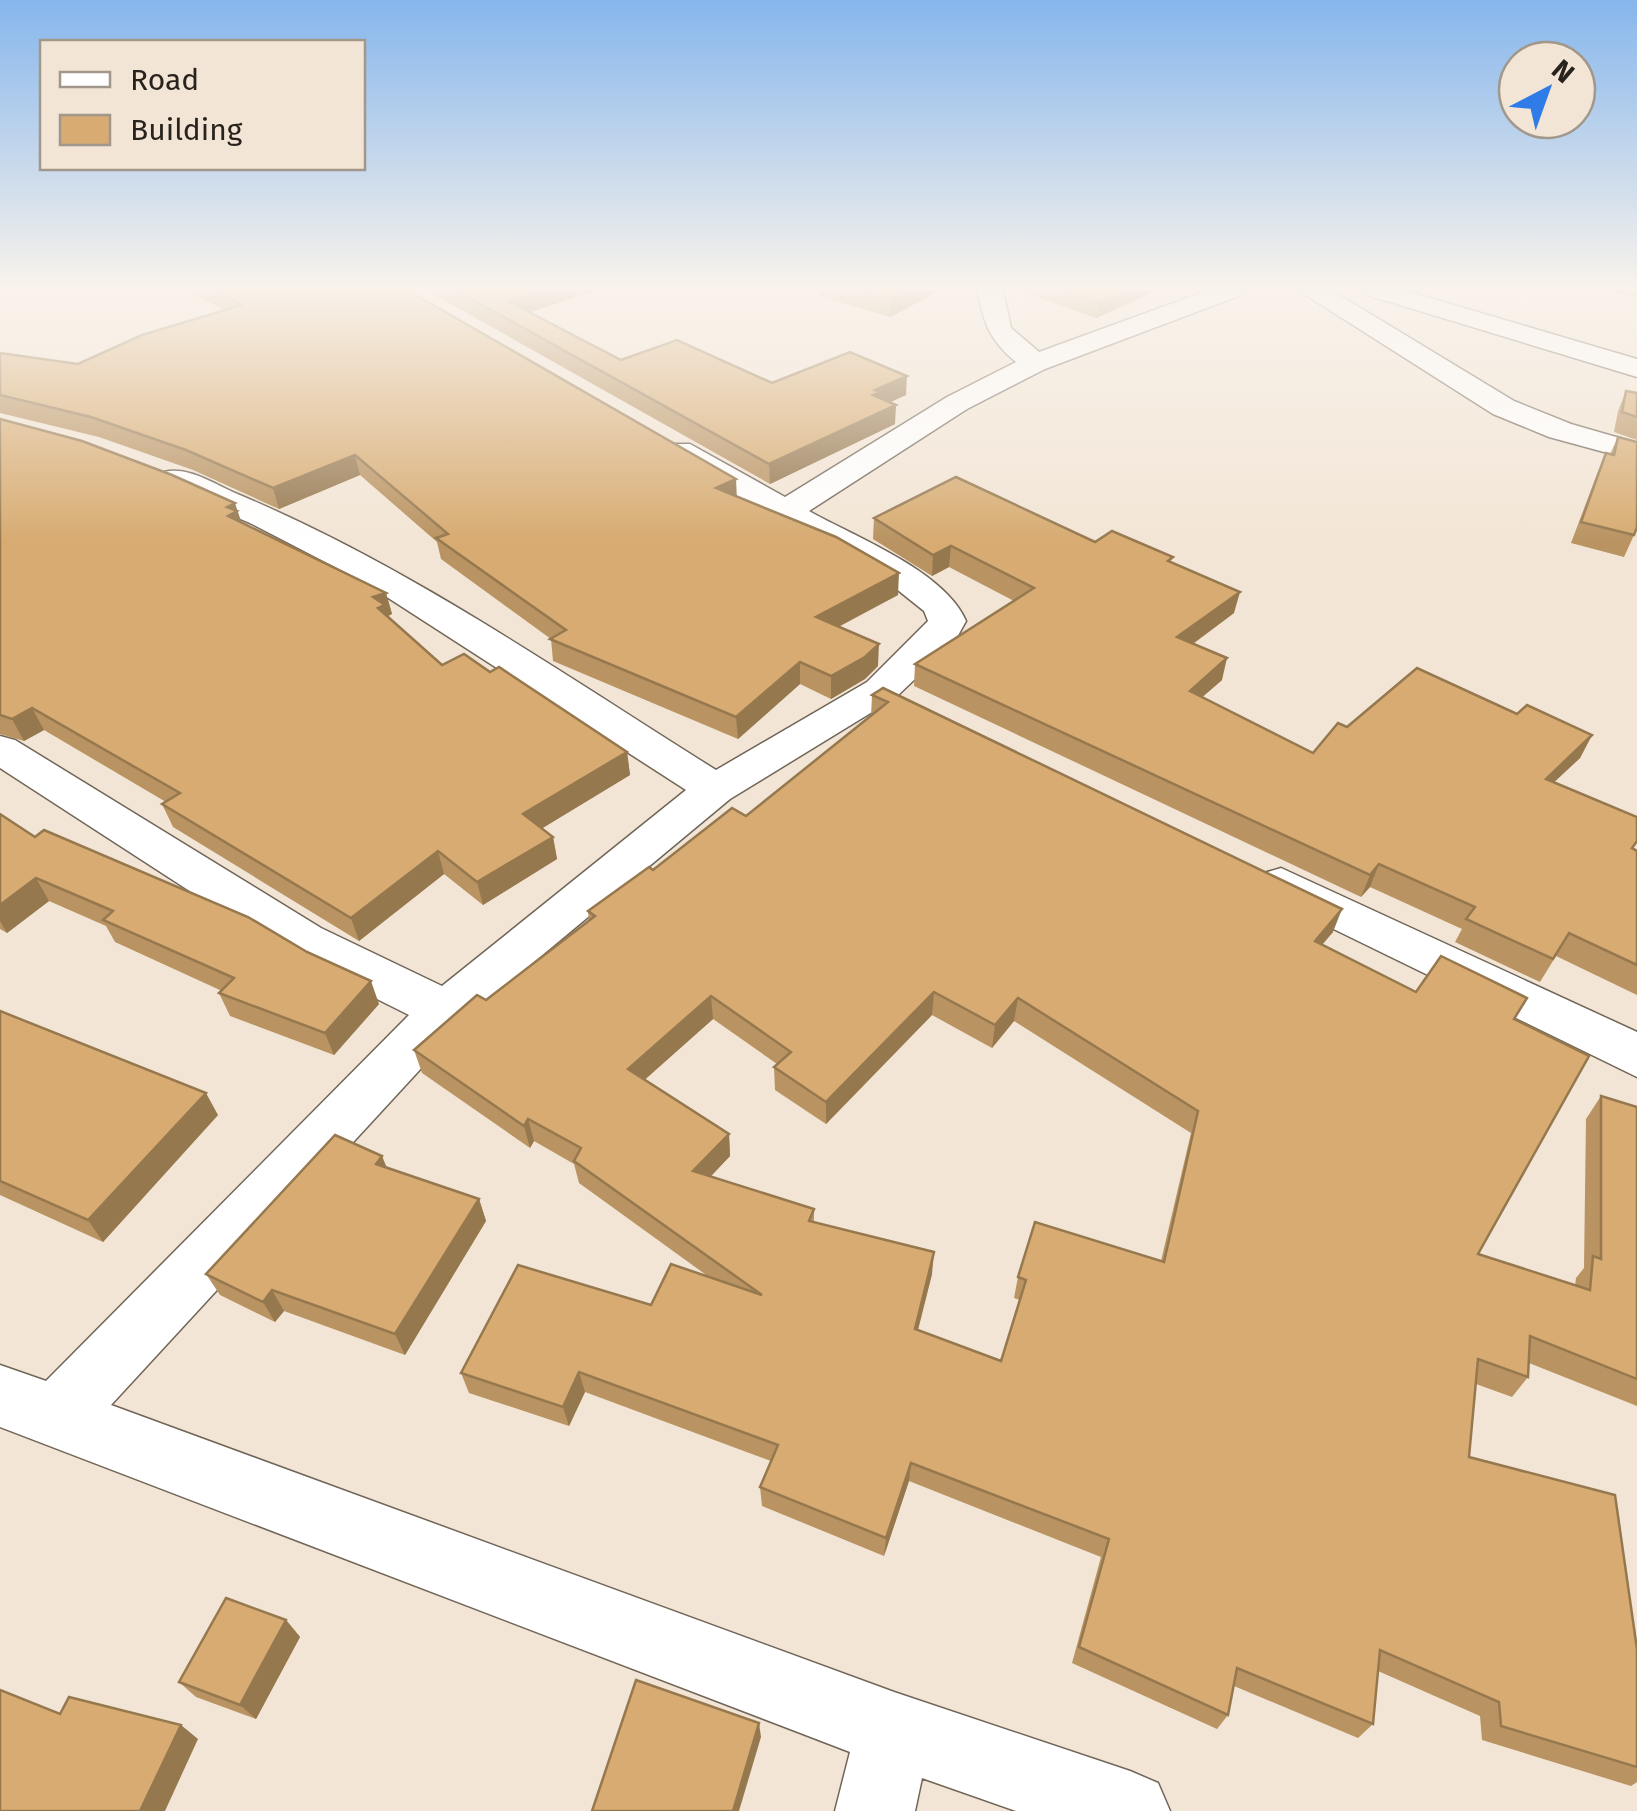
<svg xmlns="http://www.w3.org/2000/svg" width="1637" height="1811" font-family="'Fira Sans',sans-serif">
	<rect width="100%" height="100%" fill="#f2e5d5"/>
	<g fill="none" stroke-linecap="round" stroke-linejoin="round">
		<defs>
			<g id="minor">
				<path d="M977,290H1003L1011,328L1039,352L1209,290H1245L1241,295L1045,369L967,409L809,511C855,537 945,571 966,621L955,641L895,698L730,799L511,981L438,1050L111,1405L894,1692L1130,1771L1158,1783L1170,1811H1016L922,1778L915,1811H835L850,1752L0,1427V1365L46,1381L409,1015L287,954L0,768V736L15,740L321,928L442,986L686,790L362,581L250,523L164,486L159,479L164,472C187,466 213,483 235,493C406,564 559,672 716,770L867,682L928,621L924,611L899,591L668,458L663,451L668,444H690L785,497L947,397L1016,362C989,340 984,323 977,290Z"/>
				<path d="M1298,290H1331L1514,401L1571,424L1637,443V461L1549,437L1493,414Z"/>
				<path d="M1363,290H1403L1637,359V377L1367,295Z"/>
				<path d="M1281,868L1637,1032V1077L1264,895L1258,884L1264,873Z"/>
			</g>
		</defs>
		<use href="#minor" stroke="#706557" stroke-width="3"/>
		<use href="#minor" fill="#fff" fill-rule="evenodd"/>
	</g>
	<g fill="#b99361" fill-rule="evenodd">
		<path d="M186,290H407L736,497L898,595L838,626L878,666L865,679L831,699L800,684L738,739L553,661L551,639L441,559L437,542L360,475L279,509L193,470L99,437L0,413V353L78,364L224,310Z"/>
		<path d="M426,290H596L530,312L621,360L772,383L906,395L890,402L895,424L770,484Z"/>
		<path d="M819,290H941L890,317L819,296Z"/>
		<path d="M1017,290H1158L1096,318Z"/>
		<path d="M1606,290H1637V298Z"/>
		<path d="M1626,391L1637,393V440L1614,432L1618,411Z"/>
		<path d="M0,419L242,522L386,593L392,614L388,616V617L442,665L490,672L627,752L630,775L542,828L553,837L557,859L483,905L444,874L359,941L173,827L162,804L166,802L44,730L24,741L0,734Z"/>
		<path d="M1618,437L1634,535L1624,557L1571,543L1597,474L1606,453L1610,454Z"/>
		<path d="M874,518L1095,542L1172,563L1234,613L1193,644L1222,680L1202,697L1313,753L1347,727L1517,714L1592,735L1580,758L1554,782L1637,851V995L1556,956L1540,982L1455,942L1462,929L1370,887L1361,897L914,686L915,664L1014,601L949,567L932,576L873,539Z"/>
		<path d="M883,688L1333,932L1322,944L1416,992L1515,1019L1478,1254L1575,1286L1576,1278L1584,1268L1586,1119L1601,1096L1637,1107V1406L1529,1363L1528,1377L1512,1397L1476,1384L1469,1457L1637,1649V1782L1631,1786L1482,1740L1480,1716L1378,1671L1373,1724L1358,1738L1234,1686L1228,1715L1217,1729L1072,1663L1101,1557L909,1481L884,1556L762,1506L760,1487L771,1461L585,1392L569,1426L469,1393L461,1373L651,1305L709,1277L579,1183L574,1164L534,1141L530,1148L422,1073L414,1050L486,1000L589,921L588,911L653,870L746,816L871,716L872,695ZM932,1015L992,1048L1014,1021L1191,1133L1161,1261L1018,1277L1014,1298L1020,1300L1001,1361L918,1330L932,1274L814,1223V1209L711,1176L730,1156L729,1134L644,1080L713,1019L777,1064L774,1067L775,1090L826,1124Z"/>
		<path d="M0,814L35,837L379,1004L334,1055L230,1016L219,993L222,991L115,942L106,926L49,901L7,933L0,929Z"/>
		<path d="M0,1011L218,1115L103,1242L0,1195Z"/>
		<path d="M387,1168L479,1199L486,1221L405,1355L284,1311L275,1322L220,1295L206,1274Z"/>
		<path d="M286,1620L300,1637L256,1719L196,1697L179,1682Z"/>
	</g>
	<g fill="#96784f">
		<path d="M541,290H596L511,319L508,301Z"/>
		<path d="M908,290H941L890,317L891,299Z"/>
		<path d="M1128,290H1158L1096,318L1098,303Z"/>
		<path d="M907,376L906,395L880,407L873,395L875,390Z"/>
		<path d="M896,405L895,424L770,484L769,464Z"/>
		<path d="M355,455L360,475L279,509L273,488Z"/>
		<path d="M736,479L737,500L716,488Z"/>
		<path d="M235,503L242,524L235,537L227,507Z"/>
		<path d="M951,546L949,567L932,576L933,555Z"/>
		<path d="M899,573L898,595L816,639V617Z"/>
		<path d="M1240,592L1234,613L1172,659L1177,637Z"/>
		<path d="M386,593L392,614L388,616L391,627L379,619L373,597Z"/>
		<path d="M879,644L878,666L865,679L831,699V676Z"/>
		<path d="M1227,658L1222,680L1184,713L1190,691Z"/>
		<path d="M800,662V684L738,739L736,717Z"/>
		<path d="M32,708L44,730L24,741L12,719Z"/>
		<path d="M1592,735L1580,758L1534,801L1546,779Z"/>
		<path d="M627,752L630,775L528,837L523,814Z"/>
		<path d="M553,837L557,859L483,905L477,882Z"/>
		<path d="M438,851L444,874L359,941L351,918Z"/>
		<path d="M1379,864L1370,887L1361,897L1370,875Z"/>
		<path d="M36,878L49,901L7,933L0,921V905Z"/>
		<path d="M1342,909L1333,932L1306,964L1315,941Z"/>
		<path d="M371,981L379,1004L334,1055L325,1033Z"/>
		<path d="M934,992L932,1015L826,1124V1102Z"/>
		<path d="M711,996L713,1019L631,1092L628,1069Z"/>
		<path d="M1018,998L1014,1021L992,1048L995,1025Z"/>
		<path d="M206,1093L218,1115L103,1242L88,1220Z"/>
		<path d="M528,1119L534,1141L530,1148L524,1126Z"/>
		<path d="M729,1134L730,1156L696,1192L693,1171Z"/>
		<path d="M382,1156L391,1178L376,1164Z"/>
		<path d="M479,1199L486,1221L405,1355L395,1334Z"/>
		<path d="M934,1252L932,1274L913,1349L915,1329Z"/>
		<path d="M272,1290L284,1311L275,1322L263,1302Z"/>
		<path d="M579,1372L585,1392L569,1426L563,1407Z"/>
		<path d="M911,1463L909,1481L884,1556L886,1538Z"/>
		<path d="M286,1620L300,1637L256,1719L240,1705Z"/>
		<path d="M759,1723L761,1737L739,1811H733Z"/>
		<path d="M181,1725L198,1739L165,1811H140Z"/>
	</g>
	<g fill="#d7ab71" stroke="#96784f" stroke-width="2.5" fill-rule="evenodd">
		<path d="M213,290H407L736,479L716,488L836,537L899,573L816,617L879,644L865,657L831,676L800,662L736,717L550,639L566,630L436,538L448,534L355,455L273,488L186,450L91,417L0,395V353L78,364L142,335L242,305Z"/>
		<path d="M455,290H541L508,301L621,360L677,340L772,383L850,352L907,376L875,390L881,392L873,395L896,405L769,464Z"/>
		<path d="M859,290H908L891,299Z"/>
		<path d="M1060,290H1128L1098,303Z"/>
		<path d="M1626,391L1637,393V417L1622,412Z"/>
		<path d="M0,419L82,441L172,475L235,503L227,507L237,511L228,516L386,593L373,597L385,605L378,608L442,665L464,654L490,672L499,667L627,752L523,814L553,837L477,882L438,851L351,918L162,804L180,793L32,708L12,719L0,715Z"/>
		<path d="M1618,437L1637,442V527L1634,535L1581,522L1606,453L1614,455Z"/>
		<path d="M956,477L1095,542L1112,531L1173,557L1168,561L1240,592L1177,637L1227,658L1190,691L1313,753L1338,723L1347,727L1417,668L1517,714L1527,705L1592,735L1546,779L1637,817V841L1632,848L1637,851V965L1569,933L1553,959L1466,919L1475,907L1379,864L1370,875L915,664L1034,588L951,546L933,555L874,518Z"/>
		<path d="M883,688L1342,909L1315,941L1416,992L1441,956L1527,998L1514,1019L1589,1056L1478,1254L1590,1290L1593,1256L1601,1259V1096L1637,1107V1379L1530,1336L1528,1377L1478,1359L1469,1457L1615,1495L1637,1649V1767L1501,1726L1499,1702L1380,1650L1373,1724L1237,1668L1228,1715L1079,1647L1109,1539L911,1463L886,1538L760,1487L778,1445L579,1372L563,1407L461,1373L518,1265L651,1305L671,1264L762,1295L574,1161L581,1148L528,1119L524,1126L414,1050L477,995L486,1000L595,916L588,911L649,867L653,870L732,808L746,816L888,702L872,695ZM934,992L995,1025L1018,998L1198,1111L1164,1262L1035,1222L1018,1277L1026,1280L1001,1361L915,1329L934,1252L809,1221L814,1209L693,1171L729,1134L628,1069L711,996L791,1052L774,1067L826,1102Z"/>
		<path d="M0,814L35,837L44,830L248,917L307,952L371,981L325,1033L219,993L234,978L103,920L113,911L36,878L0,905Z"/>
		<path d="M0,1011L206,1093L88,1220L0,1181Z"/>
		<path d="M335,1135L382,1156L376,1164L479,1199L395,1334L272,1290L263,1302L206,1274Z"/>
		<path d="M226,1598L286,1620L240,1705L179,1682Z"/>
		<path d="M636,1680L759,1723L733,1811H592Z"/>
		<path d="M0,1690L60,1714L69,1697L181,1725L140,1811H0Z"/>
	</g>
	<linearGradient id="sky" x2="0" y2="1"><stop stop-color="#86b6ec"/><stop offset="0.53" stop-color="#f9f3ec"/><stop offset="1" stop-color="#f9f3ec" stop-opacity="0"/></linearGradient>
	<rect width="1637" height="543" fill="url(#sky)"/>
	<rect x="40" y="40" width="325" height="130" fill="#f2e5d5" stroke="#a1978b" stroke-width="2.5"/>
	<rect x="60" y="72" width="50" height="15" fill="#ffffff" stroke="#a1978b" stroke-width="2.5"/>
	<text x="130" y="90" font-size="30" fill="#28231d">Road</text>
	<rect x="60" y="115" width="50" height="30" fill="#d7ab71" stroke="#a1978b" stroke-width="2.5"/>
	<text x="130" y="140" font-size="30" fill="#28231d">Building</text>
	<g transform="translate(1547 90) rotate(41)"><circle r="48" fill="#f2e5d5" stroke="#a1978b" stroke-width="2.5"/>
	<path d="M0-8L18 38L0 25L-18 38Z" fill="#2f7be7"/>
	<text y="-15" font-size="28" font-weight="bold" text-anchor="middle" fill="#28231d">N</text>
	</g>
</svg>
